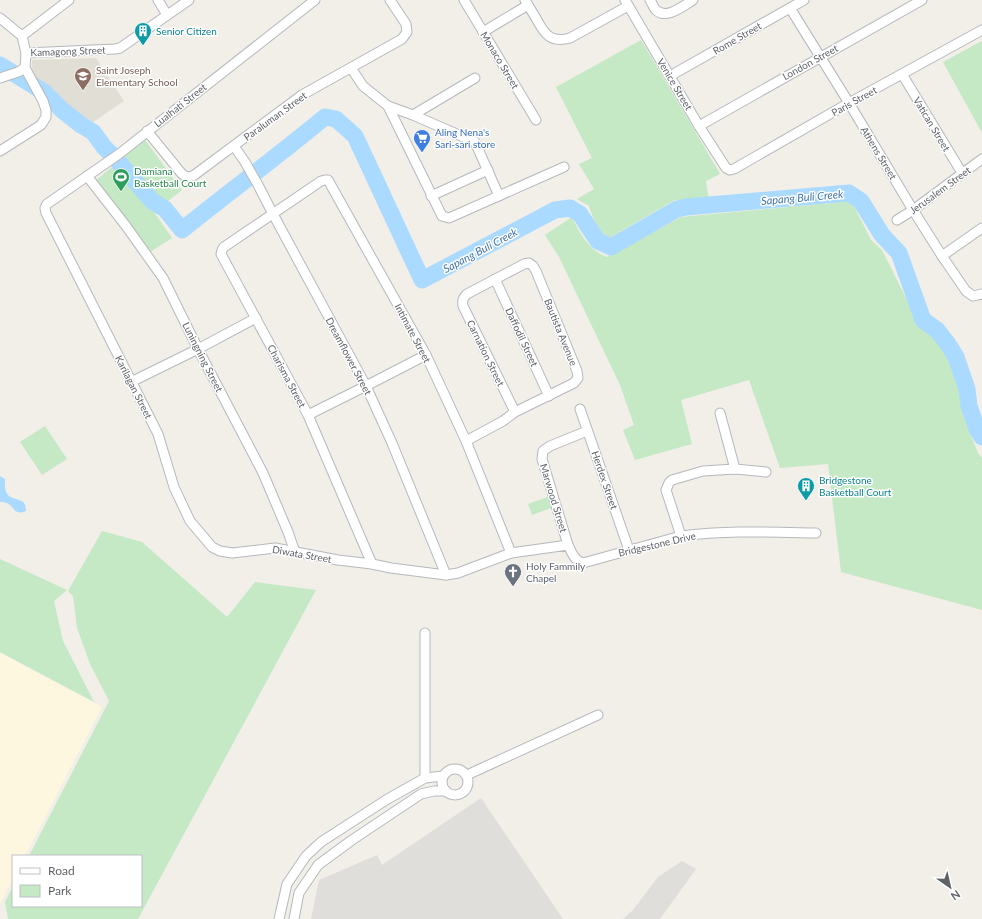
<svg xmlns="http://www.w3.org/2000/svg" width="982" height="919" font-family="Lato,sans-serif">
	<rect width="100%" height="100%" fill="#f1efe8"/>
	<path fill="#fef7e0" d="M0,653L102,707L25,856H13V879L0,904Z"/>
	<g fill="#e0deda">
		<path d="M481,798L563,919H311L319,880L377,855L382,865Z"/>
		<path d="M682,861L696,869L660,919H623L633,910L658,877Z"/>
	</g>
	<path fill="#e1ded6" d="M96,58L124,101L86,127L67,110L38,81L32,70V60Z"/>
	<g fill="#c5e8c5">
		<path d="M641,40L692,126L720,174L706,181L709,201L675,200L609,238L597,229L589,206L577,199L594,189L579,164L592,158L556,87Z"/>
		<path d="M982,41V133L943,62Z"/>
		<path d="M145,140L182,190L154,212L172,238L150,252L95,181Z"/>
		<path d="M842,202H849L854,206L871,240L882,250L919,324L951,356L964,400L963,415L978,453L982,458V610L841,572L828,464L780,468L749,380L681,400L692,444L635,460L623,430L634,425L620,385L559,257L545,235L572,217C579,233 590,251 607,257L681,217Z"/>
		<path d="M45,426L67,459L42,475L20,442Z"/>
		<path d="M550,496L554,507L532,515L528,504Z"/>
		<path d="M102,531L142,542L227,617L255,582L316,590L138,919H8L5,902L13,886V906H141V856H29L109,701L90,664L77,628L73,596L68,591Z"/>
		<path d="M0,559L67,590L54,601L63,641L94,702L0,652Z"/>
	</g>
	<path fill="#aadaff" d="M0,476L5,479C5,484 4,491 8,495C15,502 26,496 26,511C14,516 15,507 7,503C5,502 2,502 0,502Z"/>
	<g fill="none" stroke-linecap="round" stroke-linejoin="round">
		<path stroke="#aadaff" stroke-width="17" d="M0,65L44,92L62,110L81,125L93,132L104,147L116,159L152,201L165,209L182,230C229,192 278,156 325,117L336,119L355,136L422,280L555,210L570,208L580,214L591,231L598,241L611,247L677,209L686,207L849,193L861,201L882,235L899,253L923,320L937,330L948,344L956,357L967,389L969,406L977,429L982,437"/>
		<defs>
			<g id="street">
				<path d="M158,0L167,15"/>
				<path d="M315,0L119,154L47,204L45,208L46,213L158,434L174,487L190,521L212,547L220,551L232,553L275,548L338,560L372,564L391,568L446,575L458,573L511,553L568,545C572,553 574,560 583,563L681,536C725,530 770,532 816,533"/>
				<path d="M464,0L536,120"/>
				<path d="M525,0C529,7 533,13 537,20C545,35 551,43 570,38L628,6"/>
				<path d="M625,0L699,126L726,168L730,170L734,169L849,103L982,30"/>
				<path d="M650,0C652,3 653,6 655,9C665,21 683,6 693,0"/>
				<path d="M790,8L849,103L913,210L942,256L966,291L973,296L982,294"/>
				<path d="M0,18L22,36L26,53L25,68"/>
				<path d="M483,32L528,5"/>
				<path d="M22,36L69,0"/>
				<path d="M26,53L115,49L120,48L189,0"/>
				<path d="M351,68L363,86L388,106L413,115L475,142L499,196"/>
				<path d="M902,74L962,173"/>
				<path d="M670,76L804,0"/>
				<path d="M0,78L18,72L25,68"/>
				<path d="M388,106L442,216L449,218L564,167"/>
				<path d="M413,115L475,78"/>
				<path d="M699,126L922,0"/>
				<path d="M147,131L182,174L187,177L193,176L302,95L402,39L407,32L406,24L390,0"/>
				<path d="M234,146L245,162L257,183L273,214L366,386L392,443L446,575"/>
				<path d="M0,151L41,125L46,117V110L43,101L25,68"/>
				<path d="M87,176L126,226L163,278L198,349L263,473L288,532L295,552"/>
				<path d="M431,196L488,170"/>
				<path d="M897,220L913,210L982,159"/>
				<path d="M942,256L982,228"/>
				<path d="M495,279L549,396"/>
				<path d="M131,382L198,349L256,318"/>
				<path d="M580,409L629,550"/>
				<path d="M720,413L735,469"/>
				<path d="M308,415L366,386L426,355"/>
				<path d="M466,441L503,421L515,412L574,383L578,378L577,371L536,271L533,266L529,263L524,264L467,294C463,298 462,300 463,306L515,412"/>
				<path d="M681,536L666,490L669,483L672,480L703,471L735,469L766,472"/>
				<path d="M568,545L542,459L543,451L550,446L587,431"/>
				<path d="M372,564L308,415L221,254L222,250L224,247L321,181L325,180H328L426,355L466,441L511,553"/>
				<circle cx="455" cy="782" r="13"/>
				<path d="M467,775L598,715"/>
				<path d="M425,778V633"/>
				<path d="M279,919L287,884L306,856L321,842L386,800L425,778L443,776"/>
				<path d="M294,919L299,893L318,865L352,840L421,794L434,791H446"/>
			</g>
		</defs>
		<use href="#street" stroke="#b5b8bc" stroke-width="11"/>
		<use href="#street" stroke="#fff" stroke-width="9"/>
	</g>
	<defs>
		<symbol id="building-pin" viewBox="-11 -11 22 30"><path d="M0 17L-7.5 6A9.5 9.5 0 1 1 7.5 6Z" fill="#0f9aa8" stroke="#fff"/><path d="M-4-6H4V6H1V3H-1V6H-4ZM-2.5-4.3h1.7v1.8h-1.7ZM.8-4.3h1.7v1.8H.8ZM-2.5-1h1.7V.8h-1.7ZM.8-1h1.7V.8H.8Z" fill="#fff"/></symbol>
		<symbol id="school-pin" viewBox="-11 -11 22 30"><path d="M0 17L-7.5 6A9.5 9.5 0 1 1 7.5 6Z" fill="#8d6e63" stroke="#fff"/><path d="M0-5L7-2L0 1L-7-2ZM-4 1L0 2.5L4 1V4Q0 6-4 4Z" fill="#fff"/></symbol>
		<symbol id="supermarket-pin" viewBox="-11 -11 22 30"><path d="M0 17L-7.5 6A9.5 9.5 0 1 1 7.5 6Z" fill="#3f7fe0" stroke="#fff"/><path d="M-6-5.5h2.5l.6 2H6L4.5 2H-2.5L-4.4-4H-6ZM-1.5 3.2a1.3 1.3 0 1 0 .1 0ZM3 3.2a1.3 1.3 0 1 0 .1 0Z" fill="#fff"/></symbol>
		<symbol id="stadium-pin" viewBox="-11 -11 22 30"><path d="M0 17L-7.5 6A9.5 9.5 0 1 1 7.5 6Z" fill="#2e9e5b" stroke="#fff"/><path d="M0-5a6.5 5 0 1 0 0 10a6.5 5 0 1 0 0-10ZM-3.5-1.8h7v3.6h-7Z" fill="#fff"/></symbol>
		<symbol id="church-pin" viewBox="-11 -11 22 30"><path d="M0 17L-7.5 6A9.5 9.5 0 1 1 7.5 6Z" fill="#6b7280" stroke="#fff"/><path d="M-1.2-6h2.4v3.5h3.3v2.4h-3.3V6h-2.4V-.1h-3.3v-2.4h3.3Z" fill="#fff"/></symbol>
	</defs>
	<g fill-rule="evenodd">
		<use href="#building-pin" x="133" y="21" width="20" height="27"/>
		<use href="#school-pin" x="73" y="66" width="20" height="27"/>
		<use href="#supermarket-pin" x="412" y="128" width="20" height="27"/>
		<use href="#stadium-pin" x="111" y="167" width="20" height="27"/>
		<use href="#building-pin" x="796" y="476" width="20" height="27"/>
		<use href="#church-pin" x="503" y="562" width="20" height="27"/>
	</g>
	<g text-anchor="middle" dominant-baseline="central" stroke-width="3" stroke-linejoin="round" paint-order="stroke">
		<g font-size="10" fill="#0d838f" stroke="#fff" text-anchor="start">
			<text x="156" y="31">Senior Citizen</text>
			<text x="819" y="480">Bridgestone<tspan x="819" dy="12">Basketball Court</tspan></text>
		</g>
		<g font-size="10" fill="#5f6368" stroke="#fff">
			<text transform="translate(737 38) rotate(-30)">Rome Street</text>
			<text transform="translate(68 51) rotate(-2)">Kamagong Street</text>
			<text transform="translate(500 60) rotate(59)">Monaco Street</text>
			<text transform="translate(810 62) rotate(-29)">London Street</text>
			<text transform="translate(675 84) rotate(59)">Venice Street</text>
			<text transform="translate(854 101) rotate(-29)">Paris Street</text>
			<text transform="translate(180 105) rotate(-38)">Lualhati Street</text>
			<text transform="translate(275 116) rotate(-36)">Paraluman Street</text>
			<text transform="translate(932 124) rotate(59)">Vatican Street</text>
			<text transform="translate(879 153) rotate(59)">Athens Street</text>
			<text transform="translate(940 190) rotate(-36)">Jerusalem Street</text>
			<text transform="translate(561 332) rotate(68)">Bautista Avenue</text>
			<text transform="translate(413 333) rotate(62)">Intimate Street</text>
			<text transform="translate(522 337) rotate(65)">Daffodil Street</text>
			<text transform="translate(486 353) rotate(64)">Carnation Street</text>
			<text transform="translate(349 356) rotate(62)">Dreamflower Street</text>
			<text transform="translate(203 357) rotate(63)">Luningning Street</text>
			<text transform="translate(287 376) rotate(62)">Charisma Street</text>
			<text transform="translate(134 387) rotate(63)">Karilagan Street</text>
			<text transform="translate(605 480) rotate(71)">Herdex Street</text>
			<text transform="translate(554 498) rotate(73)">Marwood Street</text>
			<text transform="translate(657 544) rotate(-13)">Bridgestone Drive</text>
			<text transform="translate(302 554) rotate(10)">Diwata Street</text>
		</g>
		<g font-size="10" fill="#785e54" stroke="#fff" text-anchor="start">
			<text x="96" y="70">Saint Joseph<tspan x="96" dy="12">Elementary School</tspan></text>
		</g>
		<g font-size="10" fill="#366cbe" stroke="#fff" text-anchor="start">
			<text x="435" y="132">Aling Nena's<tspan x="435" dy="12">Sari-sari store</tspan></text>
		</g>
		<g font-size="10" fill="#27864d" stroke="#fff" text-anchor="start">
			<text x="134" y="171">Damiana<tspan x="134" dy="12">Basketball Court</tspan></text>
		</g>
		<g font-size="10" fill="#5b616d" stroke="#fff" text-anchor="start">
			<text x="526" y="566">Holy Fammily<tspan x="526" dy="12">Chapel</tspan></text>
		</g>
		<g font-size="11" font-style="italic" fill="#4174aa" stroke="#fff">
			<text transform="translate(802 197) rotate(-5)">Sapang Buli Creek</text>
			<text transform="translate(480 250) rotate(-28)">Sapang Buli Creek</text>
		</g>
	</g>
	<rect x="12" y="855" width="130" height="52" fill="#ffffff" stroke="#bfc1c3"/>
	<rect x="20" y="868" width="20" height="6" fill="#ffffff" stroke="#bfc1c3"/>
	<text x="48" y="875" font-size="12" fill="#5f6368">Road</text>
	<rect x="20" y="885" width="20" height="12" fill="#c5e8c5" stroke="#bfc1c3"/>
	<text x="48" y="895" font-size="12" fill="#5f6368">Park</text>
	<g transform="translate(950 887) rotate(146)" stroke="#ffffff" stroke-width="3" paint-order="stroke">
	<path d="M0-3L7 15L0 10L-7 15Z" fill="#5f6368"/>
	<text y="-6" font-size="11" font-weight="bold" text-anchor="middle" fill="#5f6368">N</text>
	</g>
</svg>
